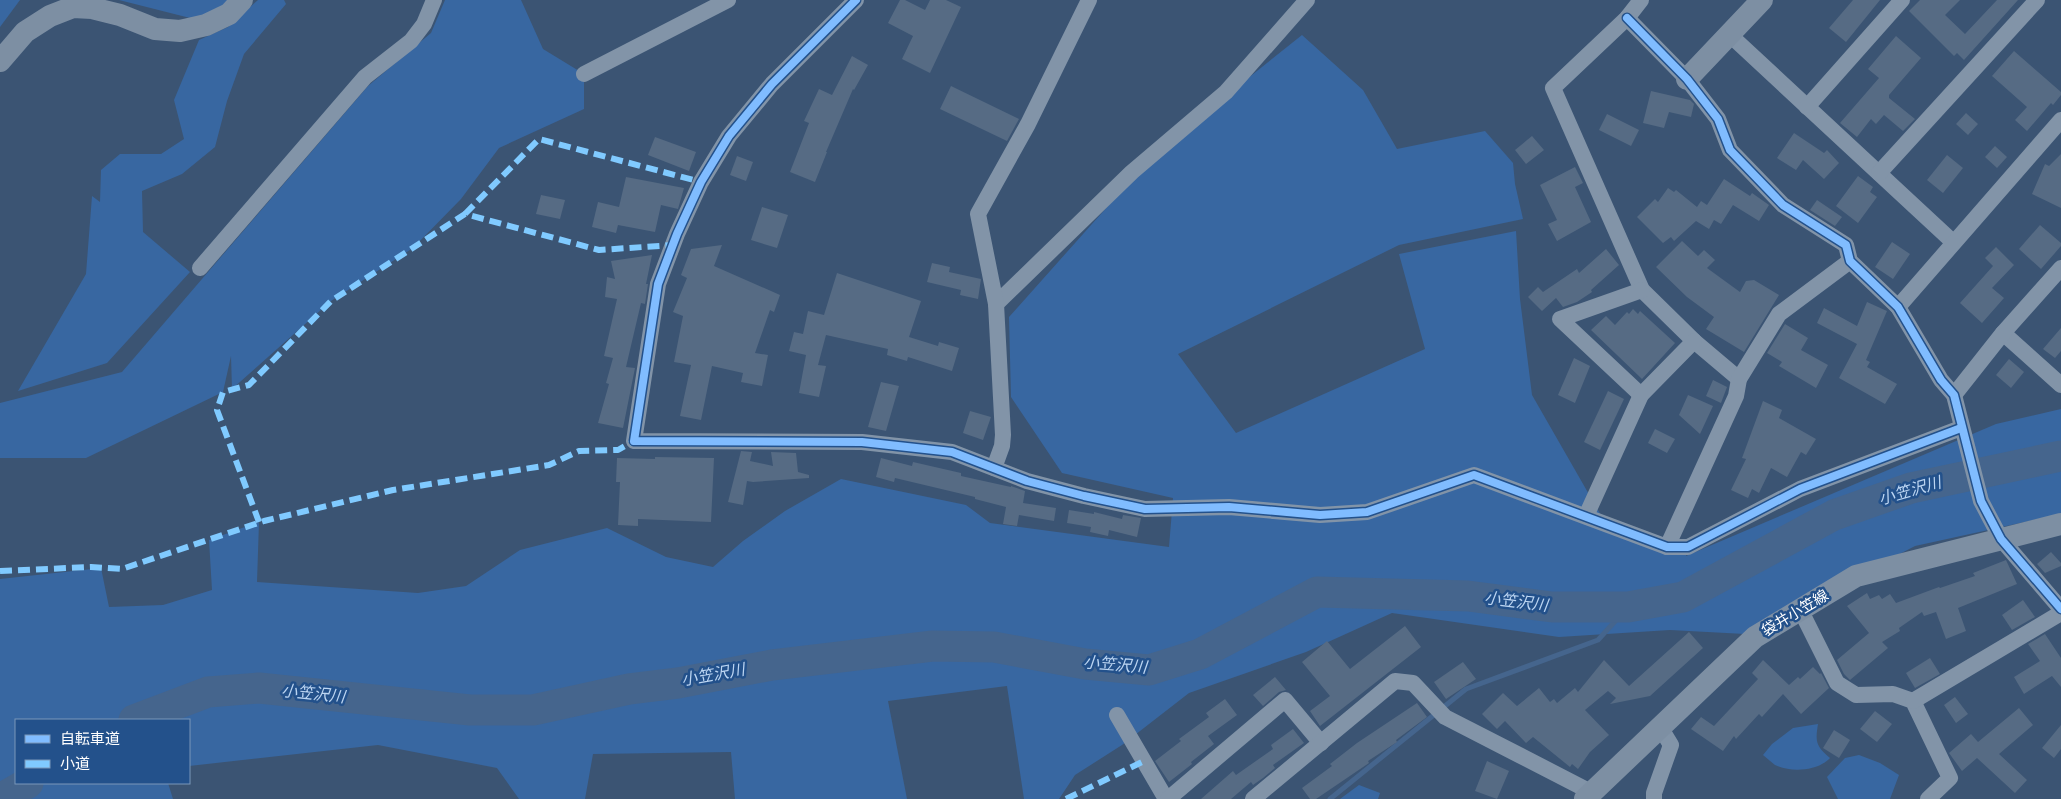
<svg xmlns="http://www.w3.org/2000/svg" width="2061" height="799" font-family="'Varela Round','Noto Sans JP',sans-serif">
	<rect width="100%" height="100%" fill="#3b5473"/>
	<g fill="#3867a1">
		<path d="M0,0H20L0,27Z"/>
		<path d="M119,0H228L217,12L194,19Z"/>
		<path d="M258,0H284L286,4L244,54L227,101L215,147L182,174L142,191L143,232L190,272L107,363L18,391L86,274L92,196L100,202L101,170L120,154H161L184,139L174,100L199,40L228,27Z"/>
		<path d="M445,0H521L543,49L584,74V109L499,148L461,199L413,248L331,301L232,389L231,356L223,392L86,458H0V403L122,372L368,86L431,33Z"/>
		<path d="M1302,35L1363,90L1397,149L1485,131L1513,163L1515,184L1523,219L1399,245L1178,354L1236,433L1425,349L1399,254L1516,231L1520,299L1532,395L1606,524L1688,547L1686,556L1996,424L2061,409V514L1915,546L1745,634L1670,630L1559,637L1392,613L1306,652L1189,693L1122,745L1075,775L1059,799H1024L1007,686L888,701L907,799H735L731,752L593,754L585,799H519L497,768L378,745L189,766V720H16V783H168L173,799H0V579L101,568L109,607L163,605L212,590L209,540L259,522L257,582L418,593L466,586L520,550L607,528L666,557L713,567L743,541L785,511L841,479L966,505L990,523L1169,547L1173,498L1062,473L1011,397L1009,317L1158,150Z"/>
		<path d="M1818,724C1815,742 1816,746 1830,758C1818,771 1791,773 1775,765C1771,762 1767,758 1763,755L1772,744L1793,728Z"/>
		<path d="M1859,755L1880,763L1899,775L1890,799H1838L1827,777L1845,758Z"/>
		<path d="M1359,785L1380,793L1378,799H1340Z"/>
	</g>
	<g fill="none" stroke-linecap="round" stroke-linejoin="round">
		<path stroke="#45658d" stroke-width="5" d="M1330,799L1466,689L1598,640L1628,607"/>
		<g stroke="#45658d" stroke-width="31">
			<path d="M134,720L208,692L259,688L470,710H533L629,689L678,683L772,665L933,646L994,647L1085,664L1149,670L1200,654L1317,592L1468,596L1552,607H1628L1683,597L1834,515L1911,488L2061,456"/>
			<path d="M0,799L28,783"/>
		</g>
	</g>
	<g fill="#566b84">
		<path d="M900,0H905L925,10L930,0H946L961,7L930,73L902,59L913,36L888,23Z"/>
		<path d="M1853,0H1880L1846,42L1829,28Z"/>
		<path d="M1920,0H1960L1945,15L1965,34L1997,0H2018L1964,60L1957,53L1954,56L1909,11Z"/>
		<path d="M1896,36L1921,58L1889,95V98L1915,119L1903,131L1884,115L1876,124L1871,119L1857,137L1840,123L1879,78L1868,69Z"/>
		<path d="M2014,51L2061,92V95L2053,105L2051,103L2027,131L2015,120L2027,107L1992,76Z"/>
		<path d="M852,56L868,65L854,90L853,89L826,152H827L815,182L790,172L809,123L804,121L819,89L832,95Z"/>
		<path d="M951,86L1019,119L1007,141L940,109Z"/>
		<path d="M1651,91L1690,100L1694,104L1691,117L1669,112L1664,128L1643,123Z"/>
		<path d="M1966,113L1978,124L1968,135L1956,124Z"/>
		<path d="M1607,114L1639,130L1631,146L1599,130Z"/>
		<path d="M1794,133L1824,153L1827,150L1839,163L1824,179L1803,160L1796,170L1777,158Z"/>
		<path d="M1532,136L1544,150L1526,164L1515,150Z"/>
		<path d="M655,137L696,152L689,171L648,155Z"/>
		<path d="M1995,146L2007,157L1997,168L1985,157Z"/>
		<path d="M2061,154V208L2032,194L2045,164L2049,166Z"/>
		<path d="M1947,155L1963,168L1943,193L1927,180Z"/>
		<path d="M737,156L753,162L746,181L730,175Z"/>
		<path d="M1575,167L1583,183L1575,187L1591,222L1557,241L1548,224L1557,220L1540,185Z"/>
		<path d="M1858,176L1873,187L1870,192L1877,197L1858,223L1836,206Z"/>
		<path d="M626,177L684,188L678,209L661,205L655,232L618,225L616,233L592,227L598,202L619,207Z"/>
		<path d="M1724,179L1750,196L1752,193L1769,205L1759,221L1733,205L1721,224L1714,220L1709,229L1696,221L1674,241L1671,237L1663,243L1637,217L1655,199L1658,202L1668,188L1674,192L1676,190L1697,207L1701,201L1707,205Z"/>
		<path d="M541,195L565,200L560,219L536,214Z"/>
		<path d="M1817,200L1842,217L1835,226L1810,210Z"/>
		<path d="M762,207L788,215L777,248L751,240Z"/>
		<path d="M2040,225L2061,243V246L2041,269L2019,249Z"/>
		<path d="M1682,241L1698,256L1704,250L1715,260L1707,268L1740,292L1746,281L1754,280L1779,295L1744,352L1706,329L1714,317L1687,297L1656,267Z"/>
		<path d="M1892,242L1910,254L1893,279L1875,267Z"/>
		<path d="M722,245L714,266L780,295L774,312L770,310L755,353L768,355L762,386L741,382L743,373L712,366L701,420L680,416L691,365L674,362L683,316L673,312L687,278L681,275L691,249Z"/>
		<path d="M1996,247L2014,265L1992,288L2004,298L1982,323L1960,303L1993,266L1985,258Z"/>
		<path d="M1606,249L1619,265L1591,290L1592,292L1577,302L1563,307L1556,298L1542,311L1528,297L1538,287L1543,292L1577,269L1579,273Z"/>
		<path d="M652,255L646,284H648L645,304L641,303L626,367L635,368L623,428L598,423L609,384L606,383L613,358L604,356L617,299L605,297L607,277L615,279L611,261Z"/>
		<path d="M932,263L950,267L949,272L981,279L978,299L960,295L961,290L927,282Z"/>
		<path d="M837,273L921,301L909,337L938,346L939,342L959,348L952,371L908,357L907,361L887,355L888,349L826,335L818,365L826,366L819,397L799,393L806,355L789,351L794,332L803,334L808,311L824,315Z"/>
		<path d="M1867,302L1887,311L1866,360L1870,362L1867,367L1897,384L1885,404L1839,378L1857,344L1817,323L1824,308L1857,326Z"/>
		<path d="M1633,309L1638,314L1640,311L1675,343L1642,379L1591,330L1606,316L1615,325L1627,312L1629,314Z"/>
		<path d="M1785,324L1808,338L1801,350L1828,365L1816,388L1779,366L1782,362L1767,353Z"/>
		<path d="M2061,328V351L2055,358L2043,349Z"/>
		<path d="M1574,358L1590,366L1575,403L1558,395Z"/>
		<path d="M2009,359L2024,372L2011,388L1996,375Z"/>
		<path d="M1713,380L1727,387L1721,403L1706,396Z"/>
		<path d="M881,382L899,386L886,431L868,427Z"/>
		<path d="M1608,391L1624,399L1600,450L1584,442Z"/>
		<path d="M1688,395L1713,406L1700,434L1679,415Z"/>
		<path d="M1763,401L1782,410L1779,418L1816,439L1806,455L1801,452L1787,477L1771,468L1759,493L1752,489L1748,498L1731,490L1746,459L1742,458Z"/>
		<path d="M970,411L991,417L983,440L963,433Z"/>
		<path d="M1655,429L1675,439L1667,453L1648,443Z"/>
		<path d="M741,451L752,452L750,461L773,466L771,452L796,453L798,472L809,475V478L753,482L747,481L743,505L728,502Z"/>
		<path d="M655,457L714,458L711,522L638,519V526L618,525L620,482H616L617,458L655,459Z"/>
		<path d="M881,458L912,466L913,462L961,473V476L1011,487V486L1025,491L1023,503L1056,508L1054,521L1019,515L1017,526L1003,524L1006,507L975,499V497L895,478L894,482L876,477Z"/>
		<path d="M1069,510L1094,514V512L1122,519L1123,515L1141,518L1137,537L1109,530L1108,536L1090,532L1091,527L1067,523Z"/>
		<path d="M2051,552L2061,563V566L2045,573L2037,564Z"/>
		<path d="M2006,560L2017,584L1958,608L1966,631L1946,639L1936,612L1924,616L1922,612L1899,628L1900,631L1882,642L1888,648L1850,680L1844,674L1837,660L1869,633L1847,606L1867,593L1870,599L1879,595L1882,599L1890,594L1896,603L1939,587L1940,588L1975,576L1973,573Z"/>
		<path d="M2023,600L2035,617L2012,630L2002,615Z"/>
		<path d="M1405,626L1421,647L1320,726L1310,711L1330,696L1302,662L1327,641L1350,669Z"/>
		<path d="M1689,632L1703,648L1650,696L1610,704L1616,698L1608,691L1585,710L1609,735L1590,752L1578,769L1572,764L1570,767L1533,737L1526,743L1505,721L1497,729L1482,714L1503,693L1517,706L1539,688L1550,702L1554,699L1557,703L1575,688L1578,692L1604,660L1629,686Z"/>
		<path d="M2045,634L2061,658V687L2052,676L2024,694L2014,677L2040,661L2028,644Z"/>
		<path d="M1930,658L1940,674L1915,688L1906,673Z"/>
		<path d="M1763,660L1789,685L1798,677L1800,679L1813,667L1820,674L1821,673L1829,688L1801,714L1783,694L1762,717L1759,714L1736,739L1734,736L1723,751L1691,729L1701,717L1714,726L1758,679L1752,673Z"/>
		<path d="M1463,662L1476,679L1446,699L1434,682Z"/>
		<path d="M1275,677L1286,690L1279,692L1263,706L1253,695Z"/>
		<path d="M1955,697L1968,714L1956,723L1944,705Z"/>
		<path d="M1225,699L1237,715L1208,736L1214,744L1191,762L1192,764L1169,782L1155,761L1181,741L1179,739L1209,717L1206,713Z"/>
		<path d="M1417,703L1427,717L1396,740L1397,742L1368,761L1369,763L1316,799H1310L1302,788L1332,766L1330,764L1357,743Z"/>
		<path d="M2019,708L2033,725L1999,754L2027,780L2015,793L1977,758L1962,771L1949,753L1971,734L1978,742Z"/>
		<path d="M1875,711L1892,724L1877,742L1860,729Z"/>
		<path d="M2061,725V749L2054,758L2042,748Z"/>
		<path d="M1293,729L1304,743L1273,765L1275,768L1263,778L1253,785L1251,782L1231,799H1201L1233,771L1236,775L1273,749L1271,745Z"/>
		<path d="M1834,730L1850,740L1839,758L1823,748Z"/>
		<path d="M1487,761L1509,771L1497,799L1475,791Z"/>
	</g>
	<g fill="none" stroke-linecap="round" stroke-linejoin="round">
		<g stroke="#8294a8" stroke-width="16">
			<path d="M856,0L772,84L729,136L701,182L677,234L658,284L634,441L862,442L952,452L1027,481L1084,496L1145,509L1229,507L1320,515L1367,512L1474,475L1667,547H1688L1800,489L1961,428"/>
			<path d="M1641,0L1627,18L1553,88L1642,290L1694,341L1739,379"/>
			<path d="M1627,18L1687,79L1718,119L1730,150L1783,205L1846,245L1850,261L1898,307L1941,380L1954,395L1981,501L2001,539L2061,609"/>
			<path d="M1730,35L1953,242"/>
			<path d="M584,74L728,0"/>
			<path d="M1807,107L1902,0"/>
			<path d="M1879,173L2037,0"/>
			<path d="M200,268L365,77L411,41L424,24L434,0"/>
			<path d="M996,304L1132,172L1226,92L1307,0"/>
			<path d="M1898,307L2061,120"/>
			<path d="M2003,333L2061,385"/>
			<path d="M1641,395L1560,319L1642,290"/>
			<path d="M1954,395L2003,333L2061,268"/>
			<path d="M994,468L1002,446L1003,435L996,304L978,214L1028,124L1089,0"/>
			<path d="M1586,516L1641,395L1694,341"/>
			<path d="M1667,547L1736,396L1739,379L1779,314L1850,261"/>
			<path d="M1800,609L1837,683L1856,695L1893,694L1913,701L1950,778L1928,799"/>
			<path d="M1913,701L2061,613"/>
			<path d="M1117,715L1166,799"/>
			<path d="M1168,799L1285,700L1321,743"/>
			<path d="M1253,799L1395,681L1413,683L1445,717L1591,792"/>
			<path d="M1654,799V793L1671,745L1660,727"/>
		</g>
		<g stroke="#7d8fa3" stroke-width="22">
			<path d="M0,61L25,32L50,16L73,7L92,8L120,15L155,29L180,31L206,25L229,14L242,0"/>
			<path d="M1687,79L1762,0"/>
			<path d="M1585,799L1755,637L1856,576L2061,524"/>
		</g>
		<g stroke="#80caff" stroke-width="6" stroke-dasharray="12 6" stroke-linecap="butt">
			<path d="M465,214L539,139L701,182"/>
			<path d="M259,522L217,410L223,392L249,385L331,301L465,214L599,250L673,245"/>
			<path d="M0,571L91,567L122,569L264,521L393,490L549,465L579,451L618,450L634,441"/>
			<path d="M1066,799L1144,761"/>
		</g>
		<defs>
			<g id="cycleway">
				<path d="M856,0L772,84L729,136L701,182L677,234L658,284L634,441L862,442L952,452L1027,481L1084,496L1145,509L1229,507L1320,515L1367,512L1474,475L1667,547H1688L1800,489L1961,428"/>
				<path d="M1627,18L1687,79L1718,119L1730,150L1783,205L1846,245L1850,261L1898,307L1941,380L1954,395L1981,501L2001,539L2061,609"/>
			</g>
		</defs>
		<use href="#cycleway" stroke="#23518b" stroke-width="11"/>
		<use href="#cycleway" stroke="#80bcff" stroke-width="8"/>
	</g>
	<g text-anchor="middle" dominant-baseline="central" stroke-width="5" stroke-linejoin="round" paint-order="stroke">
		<g font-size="15" fill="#fff" stroke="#23518b">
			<text transform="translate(1795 613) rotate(-31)">袋井小笠線</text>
		</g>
		<g font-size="16" font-style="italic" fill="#bcd5f2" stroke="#23518b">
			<text transform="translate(1910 491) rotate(-16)">小笠沢川</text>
			<text transform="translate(1516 602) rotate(7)">小笠沢川</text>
			<text transform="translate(1115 665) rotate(5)">小笠沢川</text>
			<text transform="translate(713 675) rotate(-10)">小笠沢川</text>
			<text transform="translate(313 694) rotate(6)">小笠沢川</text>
		</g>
	</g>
	<rect x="15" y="719" width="175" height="65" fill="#23518b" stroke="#7b97b9"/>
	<rect x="25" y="735" width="25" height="8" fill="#80bcff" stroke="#7b97b9"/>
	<text x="60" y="744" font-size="15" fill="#ffffff">自転車道</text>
	<rect x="25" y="760" width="25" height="8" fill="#80caff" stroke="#7b97b9"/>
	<text x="60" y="769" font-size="15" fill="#ffffff">小道</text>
</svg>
